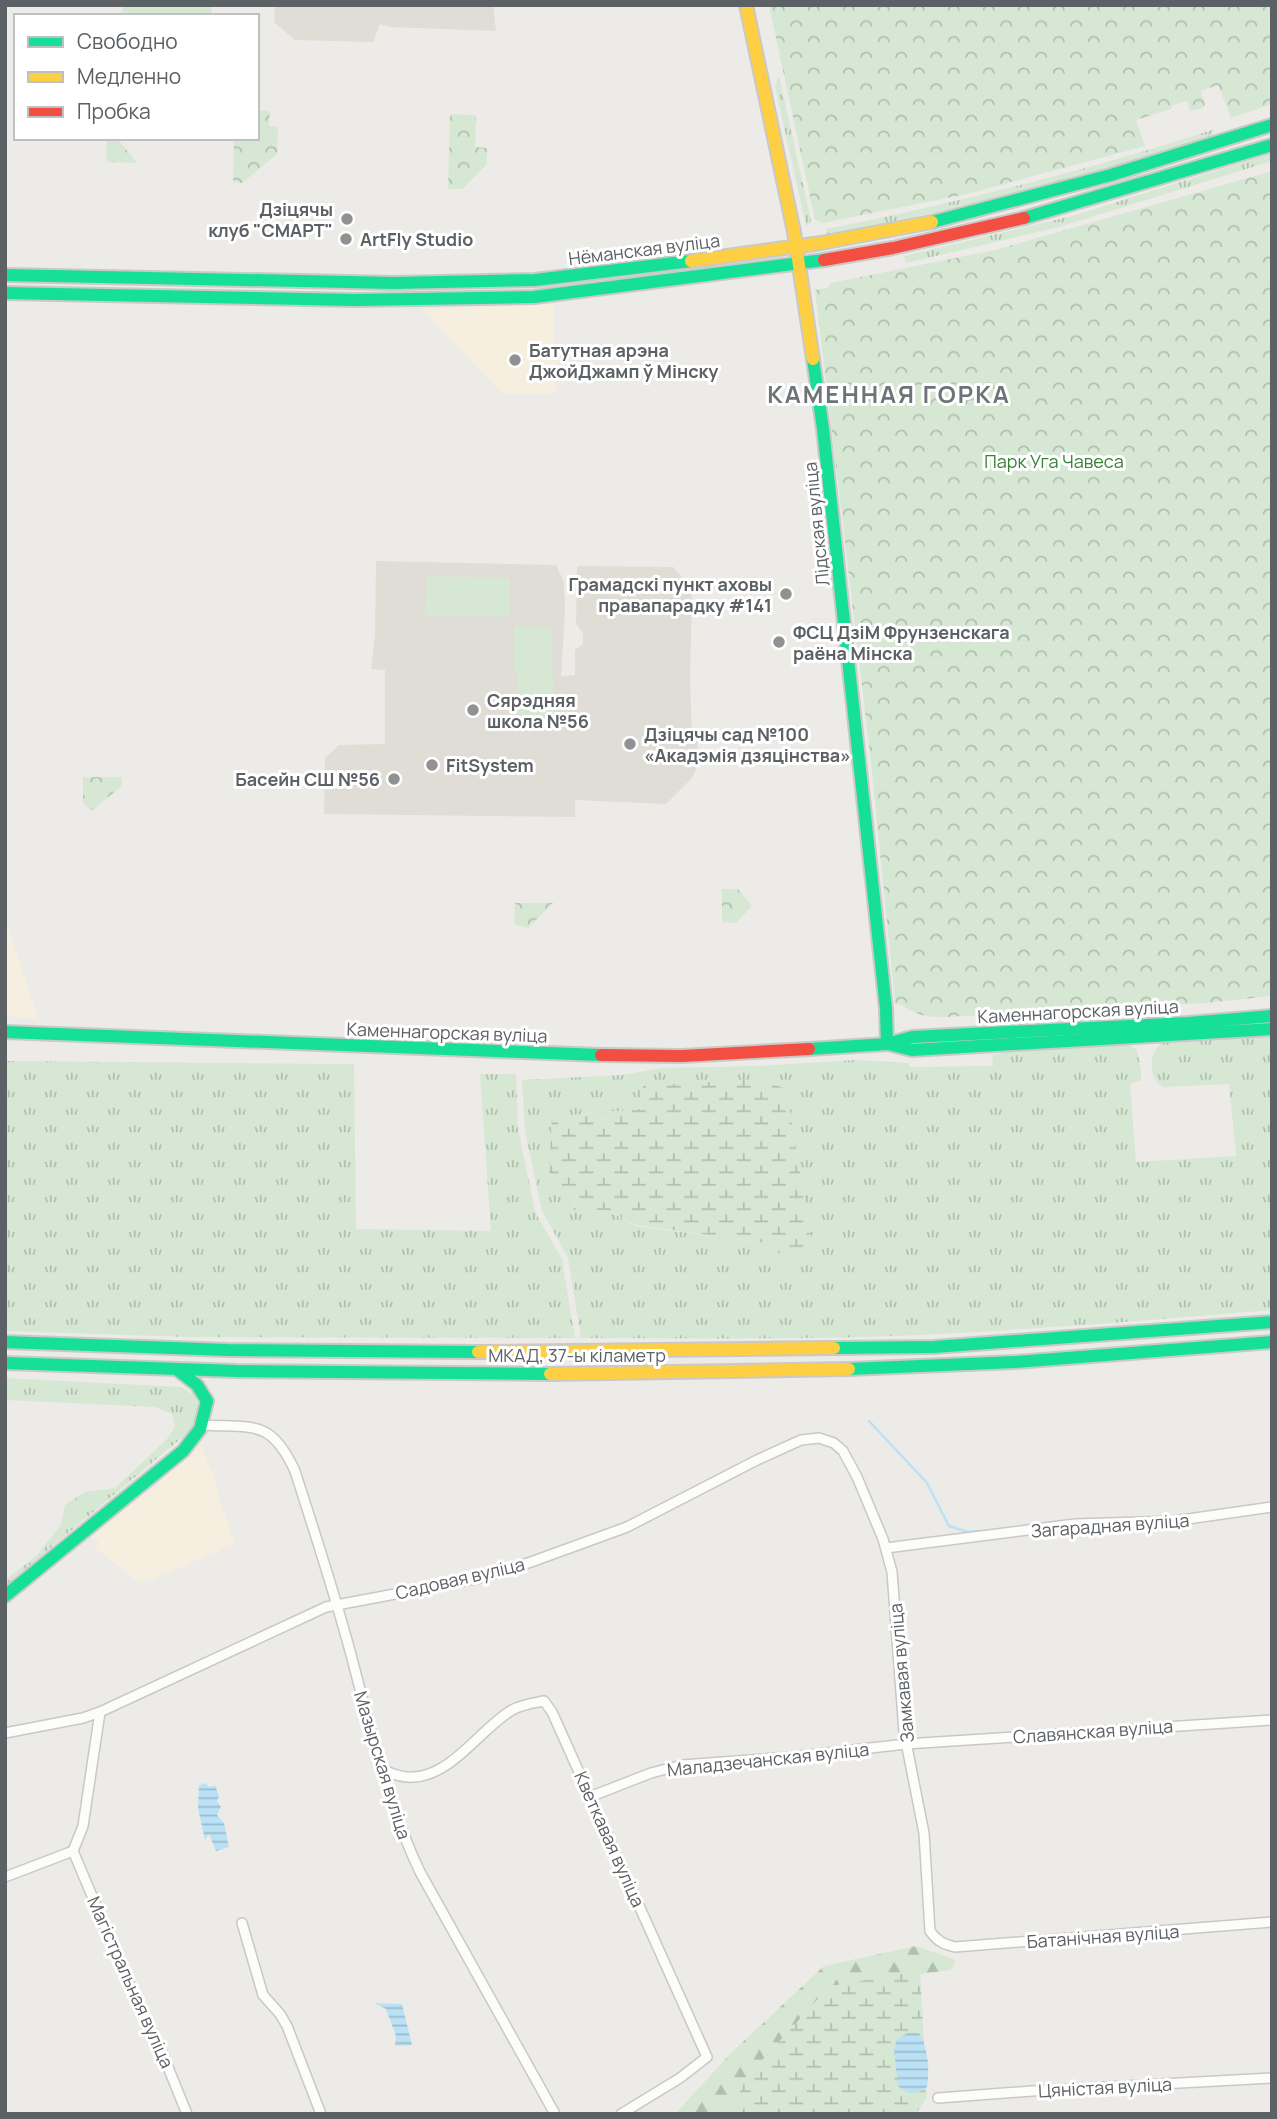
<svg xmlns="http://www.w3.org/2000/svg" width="1277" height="2119" font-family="Manrope,sans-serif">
	<defs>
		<pattern id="grass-tufts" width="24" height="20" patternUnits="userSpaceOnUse" patternTransform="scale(1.75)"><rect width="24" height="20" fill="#d6e8d3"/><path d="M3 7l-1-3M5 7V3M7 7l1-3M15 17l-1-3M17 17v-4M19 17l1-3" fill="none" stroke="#b1bfaf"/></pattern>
		<pattern id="forest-firs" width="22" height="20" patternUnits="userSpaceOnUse" patternTransform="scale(1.75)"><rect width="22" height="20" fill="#d6e8d3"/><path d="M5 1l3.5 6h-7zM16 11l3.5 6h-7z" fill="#b1bfaf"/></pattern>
		<pattern id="wetland-marsh" width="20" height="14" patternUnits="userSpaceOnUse" patternTransform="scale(1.75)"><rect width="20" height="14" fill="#d6e8d3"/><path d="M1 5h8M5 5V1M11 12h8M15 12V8" fill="none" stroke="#b1bfaf"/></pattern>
		<pattern id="park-crowns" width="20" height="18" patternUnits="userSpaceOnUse" patternTransform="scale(1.75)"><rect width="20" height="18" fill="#d6e8d3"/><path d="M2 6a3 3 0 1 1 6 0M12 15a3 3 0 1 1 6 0" fill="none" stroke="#b1bfaf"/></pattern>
		<pattern id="water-rules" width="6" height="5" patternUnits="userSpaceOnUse" patternTransform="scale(1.75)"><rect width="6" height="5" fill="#bbe1f6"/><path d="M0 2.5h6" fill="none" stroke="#9bbacb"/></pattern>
	</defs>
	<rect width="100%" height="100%" fill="#edebe7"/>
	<g fill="#f6efe0">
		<path d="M553,304L556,393L503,394L422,309Z"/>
		<path d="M5,920L38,1019L5,1016Z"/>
		<path d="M199,1443L214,1475L220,1502L235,1544L141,1584L95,1548L99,1542L89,1535L154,1486L165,1472Z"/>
	</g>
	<g fill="#e0ddd7">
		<path d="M275,5H493L496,31L390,27L380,24L373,42L295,40L274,22Z"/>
		<path d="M376,561L556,565L564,582L565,613L561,676L575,675V650L583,644V633L576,624L577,566L673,567L692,588L690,681L692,733L698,737L697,767L692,778L666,804L575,800V817L324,814L325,758L339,745L385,744V670L371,669L375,635Z"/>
	</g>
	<g fill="url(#grass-tufts)" fill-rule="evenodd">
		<path d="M779,76L811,220L809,225L806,226L775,86Z"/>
		<path d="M1215,129L1210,137C1083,178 956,210 826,236L827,229C959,202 1087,171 1215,129Z"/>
		<path d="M1272,153V161L1059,227L906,263L904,256L1072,216Z"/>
		<path d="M1272,1034V1310C1155,1320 1038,1329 921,1335C808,1340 694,1338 581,1338L568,1258L542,1211L525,1132L522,1080L622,1075L662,1068L757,1066L857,1060L908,1063L910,1067L993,1066L992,1055L1021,1049L1127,1044L1137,1050L1141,1070V1080L1130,1084L1136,1162L1236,1156L1229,1084L1163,1087C1147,1077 1148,1051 1164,1042ZM643,1087L781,1255L766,1243L636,1226L607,1210L552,1117L642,1109Z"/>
		<path d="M5,1061L354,1064L356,1229L491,1231L480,1074H516L518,1128L535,1212L562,1259L575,1338L188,1337L5,1331Z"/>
		<path d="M5,1378L181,1387L194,1395L199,1407L190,1431L5,1586V1580L36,1556L61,1525L65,1505L85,1492L115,1488L167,1439L175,1427L172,1414L155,1407L5,1400Z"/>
	</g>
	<path fill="url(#forest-firs)" d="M916,1946L956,1960L951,1970L830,1986L746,2078L730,2114H675L731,2053L824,1966Z"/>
	<g fill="url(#wetland-marsh)">
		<path d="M760,1079L786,1089L811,1236L805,1255H781L765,1243L636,1225L607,1210H574L549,1172L552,1117L641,1109L643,1086Z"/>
		<path d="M920,1971L927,2097L916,2114H730L746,2078L830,1986Z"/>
	</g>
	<g fill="url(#park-crowns)">
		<path d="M769,5H1272V104L1231,118L1218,85L1201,91L1205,105L1203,108L1190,111L1187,101L1173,105L1171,109L1136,120L1145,146L967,194L823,223L815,220Z"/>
		<path d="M257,110L270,111L269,126L278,127L277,154L242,183L233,182L234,138H257Z"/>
		<path d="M450,114L476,115L475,147L487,148V164L463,189H448Z"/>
		<path d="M107,138H117L137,163L106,162Z"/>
		<path d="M1272,171V996L1206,1003L969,1016C953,1016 932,1020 916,1013C908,1010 904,1005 895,1003L871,762L815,290L827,288L831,283L995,250Z"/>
		<path d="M83,777H122V786L91,811L83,803Z"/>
		<path d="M722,889H738L752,906L736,923L722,922Z"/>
		<path d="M515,903H553L528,928L514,924Z"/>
	</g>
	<g fill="#d6e8d3">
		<path d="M123,5H212L211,16L122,13Z"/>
		<path d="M427,576L510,578V617L425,615Z"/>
		<path d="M514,626L552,627V649H514Z"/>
		<path d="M514,650H552L554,717L517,716V672H514Z"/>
	</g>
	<g fill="url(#water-rules)">
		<path d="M206,1783L209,1787L215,1785L219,1796L217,1801L221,1807L217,1815L224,1823L229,1847L216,1851L209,1834L205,1840L198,1808L199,1785Z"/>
		<path d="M374,2003L402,2004L412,2045L395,2046L396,2036L386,2009Z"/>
		<path d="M908,2033H919C928,2049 930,2069 927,2087L919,2092L908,2093L898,2086L894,2050L897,2039Z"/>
	</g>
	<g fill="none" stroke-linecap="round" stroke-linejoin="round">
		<path stroke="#bbe1f6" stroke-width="2.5" d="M869,1421L927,1483L949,1526L968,1532L977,1531"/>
		<defs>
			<g id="street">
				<path d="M203,1425C254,1428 271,1419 295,1471C316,1537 338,1603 355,1670C373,1739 389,1807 420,1872L555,2114"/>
				<path d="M886,1548L1075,1524L1174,1521L1272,1507"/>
				<path d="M5,1733L83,1718L100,1712L326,1607L480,1578L531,1562L627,1527L757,1460L801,1440L819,1438L834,1443L843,1451L857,1477L883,1539L892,1572L904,1732L924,1833L930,1931C937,1941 943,1944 955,1947L1272,1922"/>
				<path d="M381,1769C391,1773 401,1778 413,1777C452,1776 481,1728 512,1710C523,1704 533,1703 544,1701L552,1712L707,2057L680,2078L621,2114"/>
				<path d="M592,1796L651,1773L682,1765L791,1757L906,1744L1272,1720"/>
				<path d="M73,1851L145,2021L159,2045L187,2114"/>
				<path d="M73,1851L83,1826L100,1712"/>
				<path d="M5,1877L73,1851"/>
				<path d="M242,1923L263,1995L280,2014L287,2026L321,2114"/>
				<path d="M938,2098L1032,2091L1272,2078"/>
			</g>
			<g id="fast">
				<path d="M1024,218L1272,145"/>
				<path d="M932,222L1111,175L1272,125"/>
				<path d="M5,275L394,283L535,280L691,261"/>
				<path d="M5,293L355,300L534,297L824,260"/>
				<path d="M813,359L823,429L886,1009L887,1044"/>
				<path d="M5,1032L601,1055"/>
				<path d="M888,1044L912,1050L1272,1029"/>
				<path d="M809,1049L887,1044L912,1037L1188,1023L1272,1016"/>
				<path d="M5,1342L228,1350L478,1352"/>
				<path d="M834,1348L934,1347L1272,1322"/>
				<path d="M5,1363L236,1371L550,1374"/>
				<path d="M849,1369L1015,1362L1272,1342"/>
				<path d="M179,1371L197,1385L207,1401"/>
				<path d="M5,1596L183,1451L200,1429L207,1401"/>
			</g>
			<g id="slow">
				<path d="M746,5L794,232L813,359"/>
				<path d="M691,261L821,243L932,222"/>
				<path d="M478,1352L834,1348"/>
				<path d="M550,1374L849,1369"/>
			</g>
			<g id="jam">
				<path d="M824,260L893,248L1024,218"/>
				<path d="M601,1055L682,1056L809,1049"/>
			</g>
		</defs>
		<use href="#street" stroke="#c8c8c8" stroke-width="12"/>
		<use href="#fast" stroke="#c9c9c9" stroke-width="16"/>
		<use href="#slow" stroke="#c9c9c9" stroke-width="16"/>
		<use href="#jam" stroke="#c9c9c9" stroke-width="16"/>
		<use href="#street" stroke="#fcfcfb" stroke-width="9"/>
		<use href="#fast" stroke="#16e098" stroke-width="12"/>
		<use href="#slow" stroke="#ffcf43" stroke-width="12"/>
		<use href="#jam" stroke="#f24e42" stroke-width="12"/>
	</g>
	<g fill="#8f9192" stroke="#fff" stroke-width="2.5">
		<circle cx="347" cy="219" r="7"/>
		<circle cx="346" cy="239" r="7"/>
		<circle cx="515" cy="360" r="7"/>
		<circle cx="786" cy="594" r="7"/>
		<circle cx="779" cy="642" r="7"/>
		<circle cx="473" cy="710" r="7"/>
		<circle cx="630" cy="744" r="7"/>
		<circle cx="432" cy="765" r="7"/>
		<circle cx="394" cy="779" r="7"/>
	</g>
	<g text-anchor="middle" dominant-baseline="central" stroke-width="6" stroke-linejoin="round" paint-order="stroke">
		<g font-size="18" font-weight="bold" fill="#5c6165" stroke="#fff" text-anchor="start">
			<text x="333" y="209" text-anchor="end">Дзіцячы<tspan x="333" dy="21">клуб "СМАРТ"</tspan></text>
			<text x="360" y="239">ArtFly Studio</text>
			<text x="529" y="350">Батутная арэна<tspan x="529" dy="21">ДжойДжамп ў Мінску</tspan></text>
			<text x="772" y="584" text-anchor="end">Грамадскі пункт аховы<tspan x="772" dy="21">правапарадку #141</tspan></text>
			<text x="793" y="632">ФСЦ ДзіМ Фрунзенскага<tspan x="793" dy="21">раёна Мінска</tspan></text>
			<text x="487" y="700">Сярэдняя<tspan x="487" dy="21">школа №56</tspan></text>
			<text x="644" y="734">Дзіцячы сад №100<tspan x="644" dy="21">«Акадэмія дзяцінства»</tspan></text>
			<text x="446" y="765">FitSystem</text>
			<text x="380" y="779" text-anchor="end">Басейн СШ №56</text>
		</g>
		<g font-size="18" fill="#5c6165" stroke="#fff">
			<text transform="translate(644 249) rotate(-7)">Нёманская вуліца</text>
			<text transform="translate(816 524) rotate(-96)">Лідская вуліца</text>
			<text transform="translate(1078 1011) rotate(-3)">Каменнагорская вуліца</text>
			<text transform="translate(447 1032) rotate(2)">Каменнагорская вуліца</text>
			<text x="577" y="1355">МКАД, 37-ы кіламетр</text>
			<text transform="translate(1110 1525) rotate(-4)">Загарадная вуліца</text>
			<text transform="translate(460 1578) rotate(-13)">Садовая вуліца</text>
			<text transform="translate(901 1673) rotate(-95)">Замкавая вуліца</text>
			<text transform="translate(1093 1731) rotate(-4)">Славянская вуліца</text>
			<text transform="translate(768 1759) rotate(-6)">Маладзечанская вуліца</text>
			<text transform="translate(383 1765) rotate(73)">Мазырская вуліца</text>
			<text transform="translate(610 1839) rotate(66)">Кветкавая вуліца</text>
			<text transform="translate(1103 1936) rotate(-4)">Батанічная вуліца</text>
			<text transform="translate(131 1982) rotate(66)">Магістральная вуліца</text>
			<text transform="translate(1105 2087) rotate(-3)">Цяністая вуліца</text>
		</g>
		<g font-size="18" fill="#378236" stroke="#fff">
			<text x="1054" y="461">Парк Уга Чавеса</text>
		</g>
		<g font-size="24" font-weight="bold" letter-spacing="2" fill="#6d7377" stroke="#fff">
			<text x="889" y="393">КАМЕННАЯ ГОРКА</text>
		</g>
	</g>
	<rect width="1277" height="2119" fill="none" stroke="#5c6165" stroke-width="14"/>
	<rect x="14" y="14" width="245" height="126" fill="#ffffff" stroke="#bec0c1" stroke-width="2"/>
	<rect x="28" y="37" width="35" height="10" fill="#16e098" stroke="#bec0c1" stroke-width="2"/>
	<text x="77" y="49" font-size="21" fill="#5c6165">Свободно</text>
	<rect x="28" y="72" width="35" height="10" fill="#ffcf43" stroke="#bec0c1" stroke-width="2"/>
	<text x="77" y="84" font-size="21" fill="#5c6165">Медленно</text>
	<rect x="28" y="107" width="35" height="10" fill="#f24e42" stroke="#bec0c1" stroke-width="2"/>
	<text x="77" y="119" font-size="21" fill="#5c6165">Пробка</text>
</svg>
